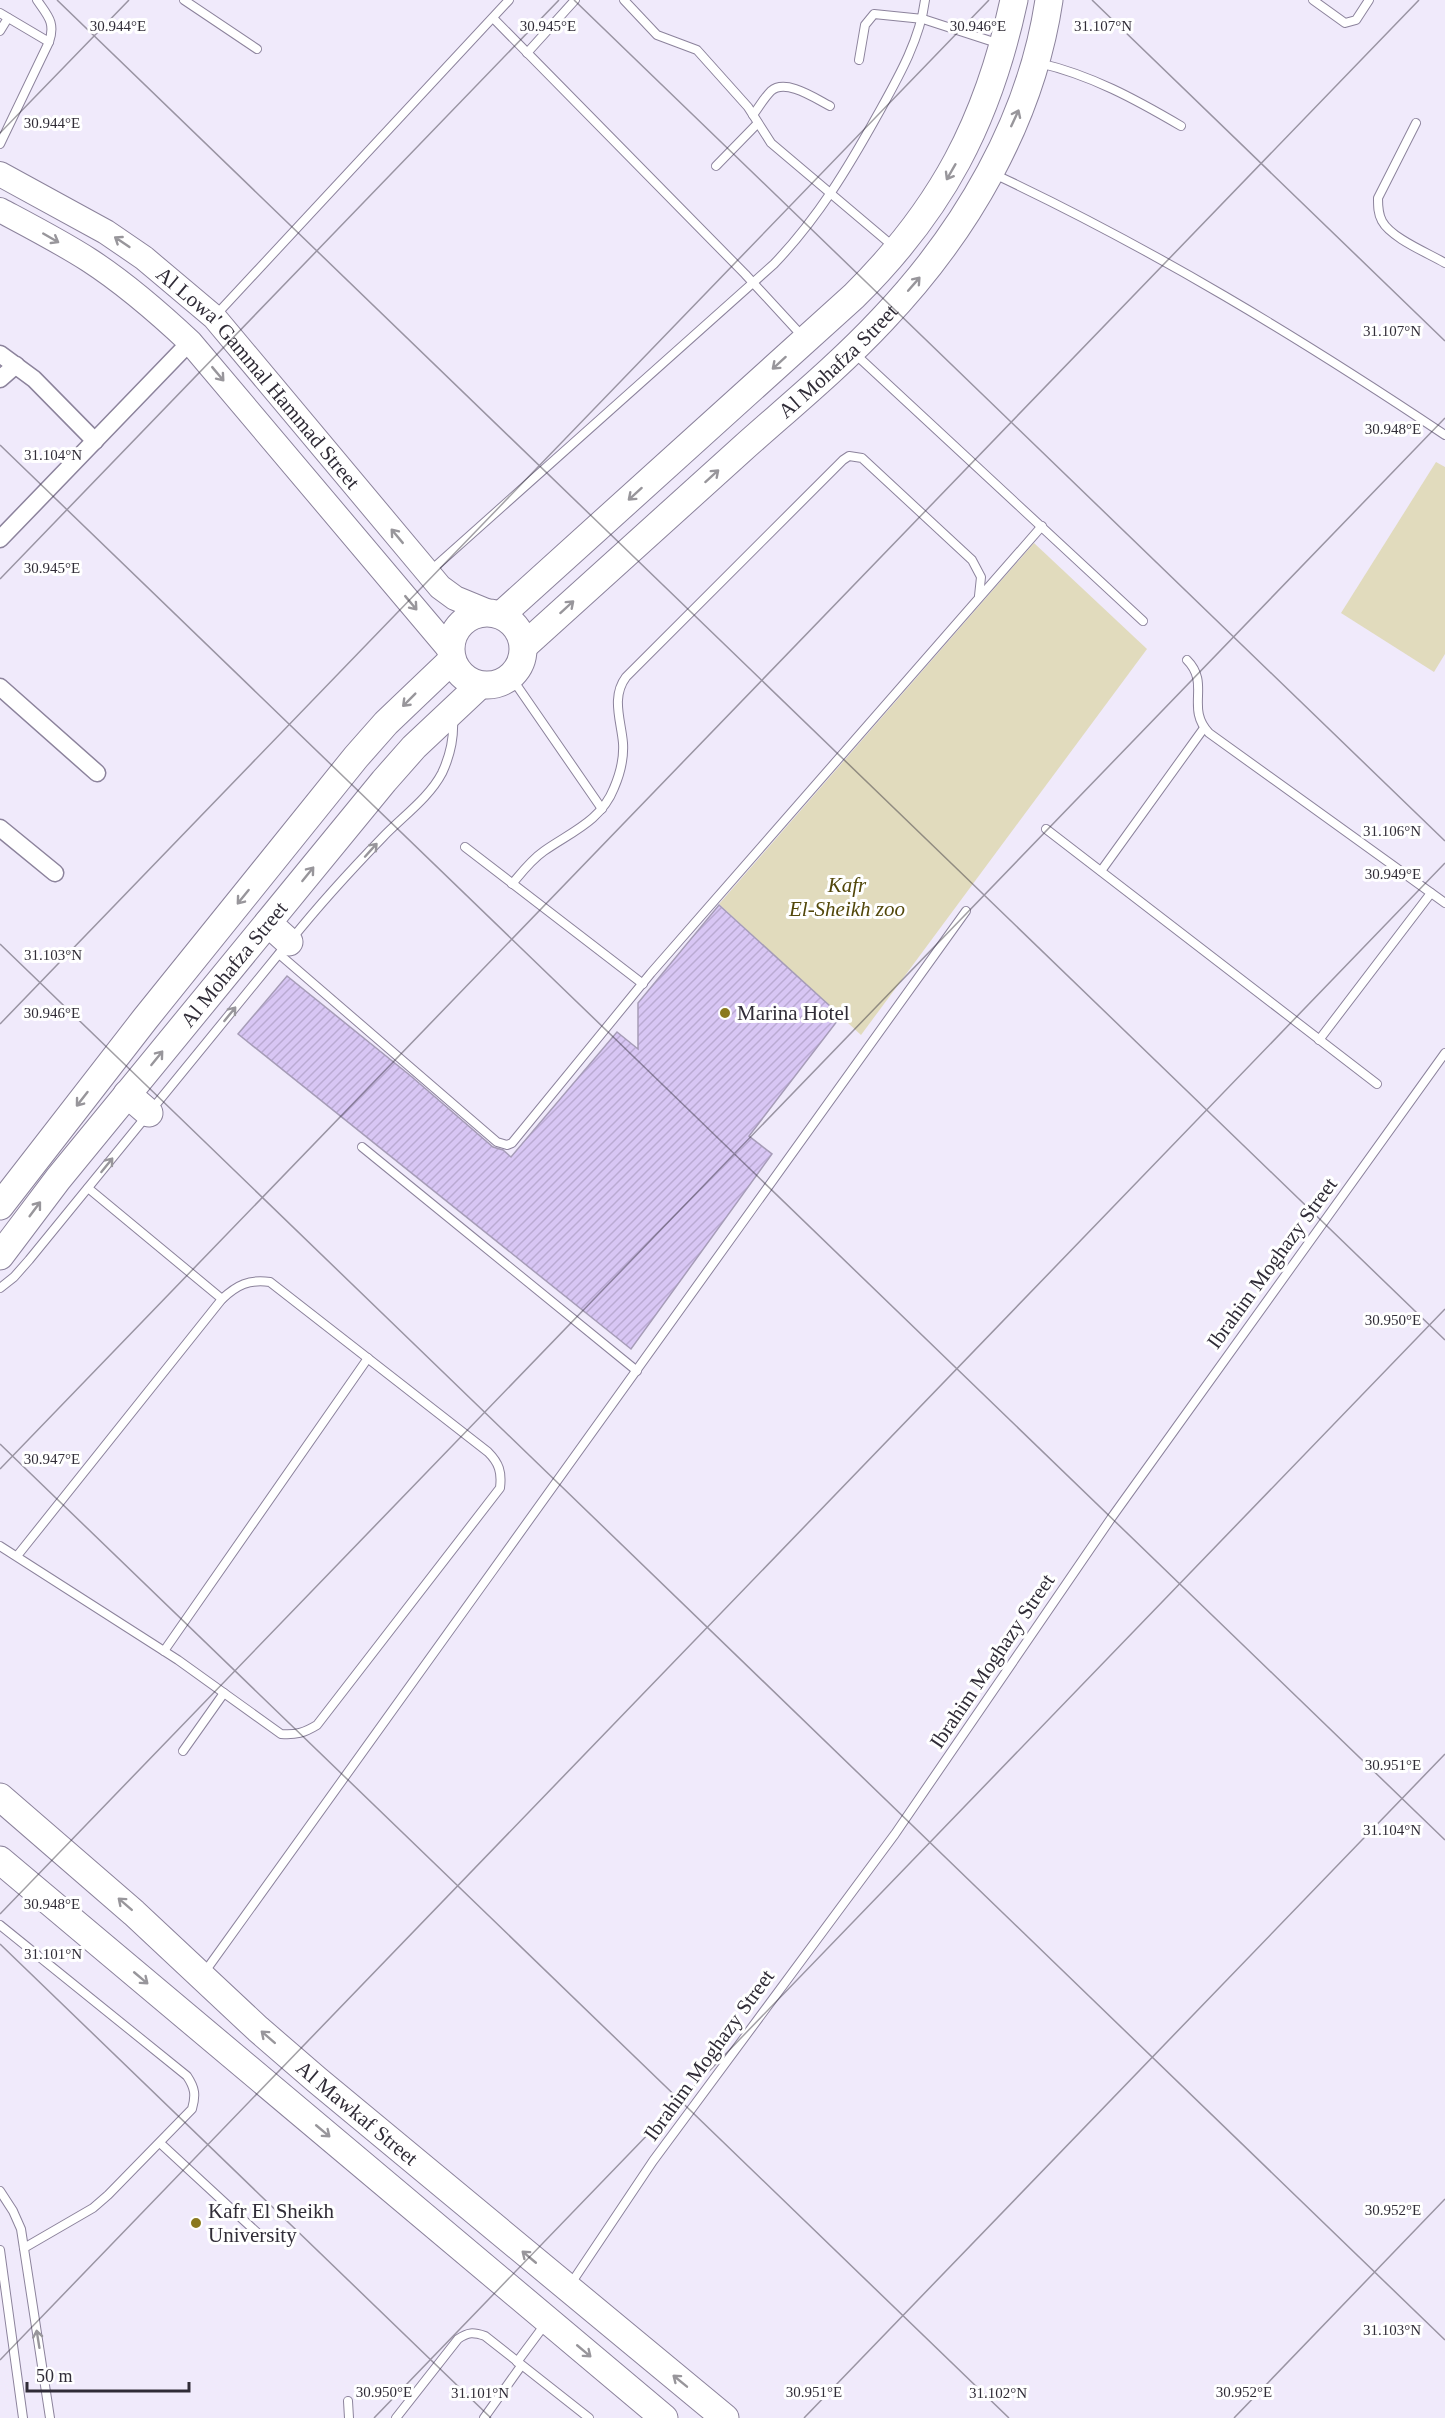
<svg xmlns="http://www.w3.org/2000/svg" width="1445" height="2418" font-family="Georgia,serif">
	<defs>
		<pattern id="building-hatch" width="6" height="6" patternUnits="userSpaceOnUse" patternTransform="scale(1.5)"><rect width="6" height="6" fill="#d8c6f4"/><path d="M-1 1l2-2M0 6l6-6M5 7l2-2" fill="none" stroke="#baaad2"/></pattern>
	</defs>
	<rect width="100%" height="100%" fill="#f0eafb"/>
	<g fill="#e1dbbd">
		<path d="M1436,462L1445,467V654L1434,672L1341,613Z"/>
		<path d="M1034,543L1147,649L861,1035L719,904Z"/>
	</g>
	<path fill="url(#building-hatch)" stroke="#a69cb7" stroke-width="1.5" d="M719,905L841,1016L749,1136L772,1154L631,1349L238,1034L287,976L412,1077L493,1147L503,1150L511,1157L617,1032L638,1049V1003Z"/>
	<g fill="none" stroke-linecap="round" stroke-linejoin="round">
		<defs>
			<g id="service">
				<path d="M184,0L257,49"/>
				<path d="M624,0L657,35L697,50L748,107L771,143L894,247"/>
				<path d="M1313,0L1345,23L1356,20L1369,0"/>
				<path d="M0,13L49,42"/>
				<path d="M493,18L745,274L804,338"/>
				<path d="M0,31L8,18"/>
				<path d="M527,53L575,0"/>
				<path d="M859,60L865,25L874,14L923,19L1000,44"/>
				<path d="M1039,63C1091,75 1135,99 1181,126"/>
				<path d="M753,115C759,107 764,98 771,91C786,78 816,99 830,106"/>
				<path d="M1416,123L1378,198C1378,206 1378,214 1382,221C1391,238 1428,253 1445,263"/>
				<path d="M0,144L49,42C56,22 47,15 37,0"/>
				<path d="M716,166L757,124"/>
				<path d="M994,174C1152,248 1300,338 1445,435"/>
				<path d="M215,316L509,0"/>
				<path d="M853,352L1143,621"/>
				<path d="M429,572L774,264C818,218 848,168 878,114C898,78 920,40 925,0"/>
				<path d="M1187,660C1211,684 1185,708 1209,733L1445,903"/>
				<path d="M511,677L602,809"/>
				<path d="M1046,829L1377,1084"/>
				<path d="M465,847L643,984"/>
				<path d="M1101,871L1204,728"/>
				<path d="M512,884C522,872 531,860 544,851C571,832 601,821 614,788C620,774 624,758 623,743C621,720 611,697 626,677L843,460L849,456L862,458L972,560L981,577L979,596"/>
				<path d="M291,940C319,905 351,870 383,837C402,817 429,798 442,773C450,756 454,738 453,720"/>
				<path d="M279,954L497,1142L507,1145L512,1143L651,973L1042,526"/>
				<path d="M1319,1040L1431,893"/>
				<path d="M362,1147L637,1371"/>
				<path d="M88,1188L222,1299"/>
				<path d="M0,1288L14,1277L29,1260L282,950"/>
				<path d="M0,1546L178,1660L281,1734C296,1735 304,1733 317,1725L500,1488C502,1472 499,1463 488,1452L270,1282C249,1279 237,1285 222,1299L17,1556"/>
				<path d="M164,1651L368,1358"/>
				<path d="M183,1751L224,1693"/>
				<path d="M0,1925L187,2076C195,2088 196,2095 192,2109L108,2195L93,2208L24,2248"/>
				<path d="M204,1973L966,911"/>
				<path d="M160,2143L264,2239"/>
				<path d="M0,2191L13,2211L21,2229L50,2418"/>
				<path d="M0,2250L23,2418"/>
				<path d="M570,2285L653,2161L895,1834L1112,1517L1445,1053"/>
				<path d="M517,2362L546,2323"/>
				<path d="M348,2401L349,2418"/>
				<path d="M396,2418L458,2339C468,2332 473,2332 485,2336L589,2418"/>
				<path d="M484,2418L521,2366"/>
			</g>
			<g id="minor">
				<path d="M0,354L34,379L95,441"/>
				<path d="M0,379L16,365"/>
				<path d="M0,539L190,342"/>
				<path d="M0,687L97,773"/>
				<path d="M0,828L55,873"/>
			</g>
			<g id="secondary">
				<path id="s1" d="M0,174L106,232L144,258L214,317L440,587L455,598L489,612"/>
				<path d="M0,210C30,226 61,242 89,260C126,284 158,312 190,342L450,650"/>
			</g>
			<g id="primary">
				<circle cx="487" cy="649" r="36"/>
				<path d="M501,615L854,296C942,209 988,121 1014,0"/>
				<path id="s2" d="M524,646C597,580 669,515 742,449C789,407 839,366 882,320C965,233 1031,121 1049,0"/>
				<path d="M268,923L289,942"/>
				<path d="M127,1094L149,1113"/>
				<path d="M0,1206L145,1019L356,757L386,723L452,660"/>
				<path id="s3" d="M0,1256L58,1179L384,781L414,747L480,685"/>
				<path id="s4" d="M0,1797L134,1913L258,2029L317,2080L725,2418"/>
				<path d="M0,1860L664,2418"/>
			</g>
		</defs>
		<use href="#service" stroke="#8c839c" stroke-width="10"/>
		<use href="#minor" stroke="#8c839c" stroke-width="19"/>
		<use href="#secondary" stroke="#8c839c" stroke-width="26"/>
		<use href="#primary" stroke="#8c839c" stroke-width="29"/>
		<use href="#service" stroke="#fff" stroke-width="8"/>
		<use href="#minor" stroke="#fff" stroke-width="16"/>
		<use href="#secondary" stroke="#fff" stroke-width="24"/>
		<use href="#primary" stroke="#fff" stroke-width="27"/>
	</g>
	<defs><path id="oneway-shaft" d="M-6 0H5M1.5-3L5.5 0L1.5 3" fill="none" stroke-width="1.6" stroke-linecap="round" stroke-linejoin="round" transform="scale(1.5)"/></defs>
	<g stroke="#98969b">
		<use href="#oneway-shaft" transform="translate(1015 118) rotate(-65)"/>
		<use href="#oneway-shaft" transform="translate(951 172) rotate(120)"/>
		<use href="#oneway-shaft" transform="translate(51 238) rotate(30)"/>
		<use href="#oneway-shaft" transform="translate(122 242) rotate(-146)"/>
		<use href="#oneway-shaft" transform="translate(914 284) rotate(-49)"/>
		<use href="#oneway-shaft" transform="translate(779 363) rotate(138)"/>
		<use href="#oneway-shaft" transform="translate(218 374) rotate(50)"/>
		<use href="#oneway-shaft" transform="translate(712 476) rotate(-42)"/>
		<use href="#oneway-shaft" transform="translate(635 494) rotate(138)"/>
		<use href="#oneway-shaft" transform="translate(397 536) rotate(-130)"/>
		<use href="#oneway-shaft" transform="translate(411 603) rotate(50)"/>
		<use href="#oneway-shaft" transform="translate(567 607) rotate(-42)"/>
		<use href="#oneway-shaft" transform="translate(409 700) rotate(135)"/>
		<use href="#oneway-shaft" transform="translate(371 850) rotate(-48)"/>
		<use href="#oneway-shaft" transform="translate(308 874) rotate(-51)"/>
		<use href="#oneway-shaft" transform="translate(243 897) rotate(129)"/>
		<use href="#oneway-shaft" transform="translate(230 1014) rotate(-51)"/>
		<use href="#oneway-shaft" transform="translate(157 1058) rotate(-51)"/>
		<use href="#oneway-shaft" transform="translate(82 1099) rotate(128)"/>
		<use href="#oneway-shaft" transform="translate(107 1165) rotate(-51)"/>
		<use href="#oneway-shaft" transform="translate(35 1209) rotate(-53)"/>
		<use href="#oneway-shaft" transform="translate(125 1904) rotate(-139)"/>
		<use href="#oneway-shaft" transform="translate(141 1978) rotate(40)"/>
		<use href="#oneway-shaft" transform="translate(268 2037) rotate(-139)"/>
		<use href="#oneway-shaft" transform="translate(323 2131) rotate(40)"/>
		<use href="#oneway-shaft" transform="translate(529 2257) rotate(-140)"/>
		<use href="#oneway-shaft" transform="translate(38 2339) rotate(-99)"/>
		<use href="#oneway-shaft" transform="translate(584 2351) rotate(40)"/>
		<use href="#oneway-shaft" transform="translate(680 2381) rotate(-141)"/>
	</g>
	<path fill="none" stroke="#302c37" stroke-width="1.5" stroke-opacity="0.45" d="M57,0L1445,1340M574,0L1445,841M1092,0L1445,341M0,133L129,0M0,445L1445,1840M0,579L559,0M0,944L1445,2340M0,1024L989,0M0,1444L1009,2418M0,1469L1419,0M0,1914L1445,418M0,1944L491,2418M0,2360L1445,863M374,2418L1445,1309M804,2418L1445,1754M1234,2418L1445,2199"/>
	<g fill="#8b791e" stroke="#fff" stroke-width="2">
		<circle cx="725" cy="1013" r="6"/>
		<circle cx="196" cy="2223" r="6"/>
	</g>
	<g text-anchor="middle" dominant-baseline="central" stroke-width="6" stroke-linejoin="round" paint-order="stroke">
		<g font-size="21" fill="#302c37" stroke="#fff">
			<text stroke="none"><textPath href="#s2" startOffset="424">Al Mohafza Street</textPath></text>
			<text stroke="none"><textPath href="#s1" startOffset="333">Al Lowa' Gammal Hammad Street</textPath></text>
			<text stroke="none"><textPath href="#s3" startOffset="374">Al Mohafza Street</textPath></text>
			<text transform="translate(1272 1263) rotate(-54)">Ibrahim Moghazy Street</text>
			<text transform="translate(992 1661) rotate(-56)">Ibrahim Moghazy Street</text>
			<text transform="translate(709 2055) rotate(-54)">Ibrahim Moghazy Street</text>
			<text stroke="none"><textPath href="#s4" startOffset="477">Al Mawkaf Street</textPath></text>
		</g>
		<g font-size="21" font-style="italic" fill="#52470a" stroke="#fff">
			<text x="847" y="885">Kafr<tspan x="847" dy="24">El-Sheikh zoo</tspan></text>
		</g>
		<g font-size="21" fill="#302c37" stroke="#fff" text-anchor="start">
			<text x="737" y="1013">Marina Hotel</text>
			<text x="208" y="2211">Kafr El Sheikh<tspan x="208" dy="24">University</tspan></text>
		</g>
	</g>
	<g font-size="15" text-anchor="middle" fill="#302c37" stroke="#fff" stroke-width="6" stroke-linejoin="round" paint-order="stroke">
		<text x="1103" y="31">31.107°N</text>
		<text x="118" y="31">30.944°E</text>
		<text x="548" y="31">30.945°E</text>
		<text x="978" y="31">30.946°E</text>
		<text x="52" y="128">30.944°E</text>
		<text x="1392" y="336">31.107°N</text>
		<text x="1393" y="434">30.948°E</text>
		<text x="53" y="460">31.104°N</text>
		<text x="52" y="573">30.945°E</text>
		<text x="1392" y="836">31.106°N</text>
		<text x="1393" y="879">30.949°E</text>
		<text x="53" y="960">31.103°N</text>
		<text x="52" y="1018">30.946°E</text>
		<text x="1393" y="1325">30.950°E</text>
		<text x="52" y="1464">30.947°E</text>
		<text x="1393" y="1770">30.951°E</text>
		<text x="1392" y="1835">31.104°N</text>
		<text x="52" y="1909">30.948°E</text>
		<text x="53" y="1959">31.101°N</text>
		<text x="1393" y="2215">30.952°E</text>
		<text x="1392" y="2335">31.103°N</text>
		<text x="384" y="2397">30.950°E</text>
		<text x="814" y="2397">30.951°E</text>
		<text x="1244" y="2397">30.952°E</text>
		<text x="480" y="2398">31.101°N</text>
		<text x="998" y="2398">31.102°N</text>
	</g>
	<path d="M27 2382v9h162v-9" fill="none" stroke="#302c37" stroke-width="3"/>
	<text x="36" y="2382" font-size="18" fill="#302c37" stroke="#ffffff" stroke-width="4.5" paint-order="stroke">50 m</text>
</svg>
